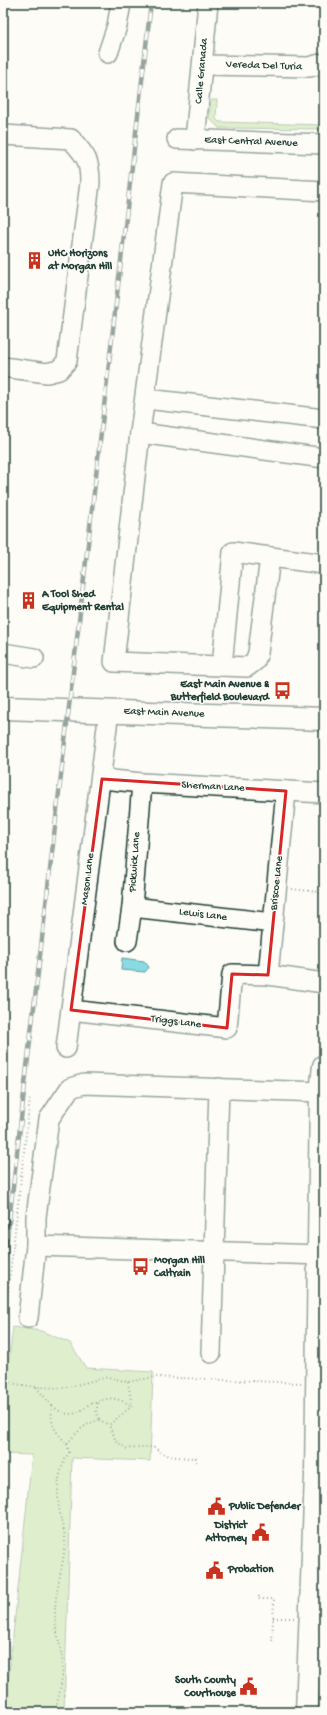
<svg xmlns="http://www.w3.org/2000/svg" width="327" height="1715" font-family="'Gochi Hand',sans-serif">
	<rect width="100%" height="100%" fill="#fdfcf7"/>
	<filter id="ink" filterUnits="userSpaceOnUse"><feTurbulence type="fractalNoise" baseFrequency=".025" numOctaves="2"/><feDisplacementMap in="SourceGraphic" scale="8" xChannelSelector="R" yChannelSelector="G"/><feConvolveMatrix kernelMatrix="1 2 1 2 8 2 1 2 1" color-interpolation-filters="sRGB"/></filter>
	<g filter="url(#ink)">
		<g fill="#bbe09b" stroke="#6d8e68">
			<path d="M211,100H217L216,119L219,122L324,125V129L219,128L209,118Z"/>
			<path d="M13,1327L41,1331L70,1343L86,1368L153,1372L150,1461L72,1458L64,1712H5L32,1455L3,1454V1410Z"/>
		</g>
		<path fill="#89dae2" stroke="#5f9b9c" d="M122,958L144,961L149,967L145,972L121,970Z"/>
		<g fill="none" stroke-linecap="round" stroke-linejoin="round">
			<defs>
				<g id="minor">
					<path d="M108,53L117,26L121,3"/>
					<path d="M203,65L309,67L324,63"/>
					<path d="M3,135L71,139C86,156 90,160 90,183L67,361L59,370L47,373L3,367"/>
					<path d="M177,139L324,144"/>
					<path d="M195,140L208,3"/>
					<path d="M146,399L324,419"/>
					<path d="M140,433L324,458"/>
					<path d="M270,557L258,653L255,661L247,667L114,662L140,433L173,183L324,191"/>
					<path d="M3,653L34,658"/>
					<path d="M222,666L233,552L324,564"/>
					<path d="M102,779L142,783L324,793"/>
					<path d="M132,907L273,923"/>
					<path d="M127,941L132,907L142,783"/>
					<path d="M268,975L286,791"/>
					<path d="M71,1010L227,1028L232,974L268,975L324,983"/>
					<path d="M66,1048L109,711"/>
					<path d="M36,1246L324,1255"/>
					<path d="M28,1318L36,1246V1217L49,1119L70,1088L84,1084L321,1092"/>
					<path d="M211,1353L219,1088"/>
				</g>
				<g id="major">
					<path d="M3,708L324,719"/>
					<path d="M307,1712L316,1475L321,1092L324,1066"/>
				</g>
			</defs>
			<use href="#minor" stroke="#1f3d34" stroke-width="22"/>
			<use href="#major" stroke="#1f3d34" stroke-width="25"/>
			<g stroke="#1f3d34" stroke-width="2" stroke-dasharray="1 3" stroke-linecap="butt">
				<path d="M292,889L319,892L324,897"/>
				<path d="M3,1335L30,1099"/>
				<path d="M3,1382L36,1387L64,1388L108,1377L128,1382L155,1377L301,1383"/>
				<path d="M128,1382L132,1406L109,1425L116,1441L127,1449L139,1447H154C168,1459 179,1457 196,1458V1463"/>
				<path d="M36,1387L52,1406C50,1425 54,1430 67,1444C77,1432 85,1423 100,1420L109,1425"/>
				<path d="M98,1403L96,1412L100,1420"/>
				<path d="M52,1406C66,1417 76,1417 89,1404C99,1403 99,1400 107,1399C116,1397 125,1402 132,1406"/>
				<path d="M259,1596L258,1599H274L272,1643"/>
				<path d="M273,1618H294"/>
				<path d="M55,1712C59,1695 64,1676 62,1658C60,1642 54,1627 55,1610C56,1585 65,1562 65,1538C65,1532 62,1526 61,1520C56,1494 56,1475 69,1452L67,1444"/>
			</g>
			<use href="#minor" stroke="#fdfcf7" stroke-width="19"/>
			<use href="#major" stroke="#fdfcf7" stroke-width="22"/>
			<defs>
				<path id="rail" d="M3,1273L151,3"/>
			</defs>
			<use href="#rail" stroke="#1f3d34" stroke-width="4.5"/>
			<use href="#rail" stroke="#fdfcf7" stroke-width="3" stroke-dasharray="9" stroke-linecap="butt"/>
		</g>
	</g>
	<path d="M0 0H327V1715H0ZM102,779L286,791L268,975L232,974L227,1028L71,1010Z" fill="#fdfcf7" fill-opacity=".55" fill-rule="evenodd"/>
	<path fill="none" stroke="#d62828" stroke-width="3" stroke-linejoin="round" d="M102,779L286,791L268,975L232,974L227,1028L71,1010Z"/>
	<defs>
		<symbol id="building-bare" viewBox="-9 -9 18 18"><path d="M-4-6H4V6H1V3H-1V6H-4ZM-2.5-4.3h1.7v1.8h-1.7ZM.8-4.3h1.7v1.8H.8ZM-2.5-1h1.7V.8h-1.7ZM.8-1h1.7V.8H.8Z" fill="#c8321e" stroke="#fdfcf7" stroke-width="2.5" paint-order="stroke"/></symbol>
		<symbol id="bus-bare" viewBox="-9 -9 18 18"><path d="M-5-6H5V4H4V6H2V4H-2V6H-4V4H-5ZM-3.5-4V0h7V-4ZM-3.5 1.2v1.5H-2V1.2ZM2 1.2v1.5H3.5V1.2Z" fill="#c8321e" stroke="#fdfcf7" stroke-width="2.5" paint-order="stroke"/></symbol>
		<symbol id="civic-bare" viewBox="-9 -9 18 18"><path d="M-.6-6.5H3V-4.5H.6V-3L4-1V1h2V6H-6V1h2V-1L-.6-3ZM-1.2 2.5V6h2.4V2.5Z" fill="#c8321e" stroke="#fdfcf7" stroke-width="2.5" paint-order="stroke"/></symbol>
	</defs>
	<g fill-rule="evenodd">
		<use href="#building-bare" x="22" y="248" width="25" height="25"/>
		<use href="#building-bare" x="16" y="588" width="25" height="25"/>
		<use href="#bus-bare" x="270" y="678" width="25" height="25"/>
		<use href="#bus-bare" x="128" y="1254" width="25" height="25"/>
		<use href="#civic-bare" x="204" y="1494" width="25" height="25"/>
		<use href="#civic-bare" x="248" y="1520" width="25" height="25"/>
		<use href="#civic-bare" x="202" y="1558" width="25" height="25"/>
		<use href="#civic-bare" x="236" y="1674" width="25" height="25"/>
	</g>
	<g text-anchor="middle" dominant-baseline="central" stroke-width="3" stroke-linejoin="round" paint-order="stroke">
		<g font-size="11" fill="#1f3d34" stroke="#fdfcf7">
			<text transform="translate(264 66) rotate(2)">Vereda Del Turia</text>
			<text transform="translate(202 71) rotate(-85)">Calle Granada</text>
			<text transform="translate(251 142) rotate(2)">East Central Avenue</text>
			<text transform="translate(164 713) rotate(2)">East Main Avenue</text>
			<text transform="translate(213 787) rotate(3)">Sherman Lane</text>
			<text transform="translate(135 862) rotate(-86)">Pickwick Lane</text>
			<text transform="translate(88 879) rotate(-83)">Mason Lane</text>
			<text transform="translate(277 883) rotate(-84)">Briscoe Lane</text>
			<text transform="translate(203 915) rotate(7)">Lewis Lane</text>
			<text transform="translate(176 1022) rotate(7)">Triggs Lane</text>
		</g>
		<g font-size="11" font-weight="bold" fill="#1f3d34" stroke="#fdfcf7" text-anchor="start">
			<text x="48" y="254">UHC Horizons<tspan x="48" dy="13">at Morgan Hill</tspan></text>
			<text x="42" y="595">A Tool Shed<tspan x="42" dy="13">Equipment Rental</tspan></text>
			<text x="269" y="685" text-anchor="end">East Main Avenue &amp;<tspan x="269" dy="13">Butterfield Boulevard</tspan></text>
			<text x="154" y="1261">Morgan Hill<tspan x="154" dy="13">Caltrain</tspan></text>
			<text x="229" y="1507">Public Defender</text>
			<text x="247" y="1526" text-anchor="end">District<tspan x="247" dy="13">Attorney</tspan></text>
			<text x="228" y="1570">Probation</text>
			<text x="236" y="1681" text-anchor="end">South County<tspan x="236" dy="13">Courthouse</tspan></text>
		</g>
	</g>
	<rect width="327" height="1715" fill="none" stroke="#fdfcf7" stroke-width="16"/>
	<rect x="8" y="8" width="311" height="1699" fill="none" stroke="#1f3d34" stroke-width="1.5" filter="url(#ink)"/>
</svg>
